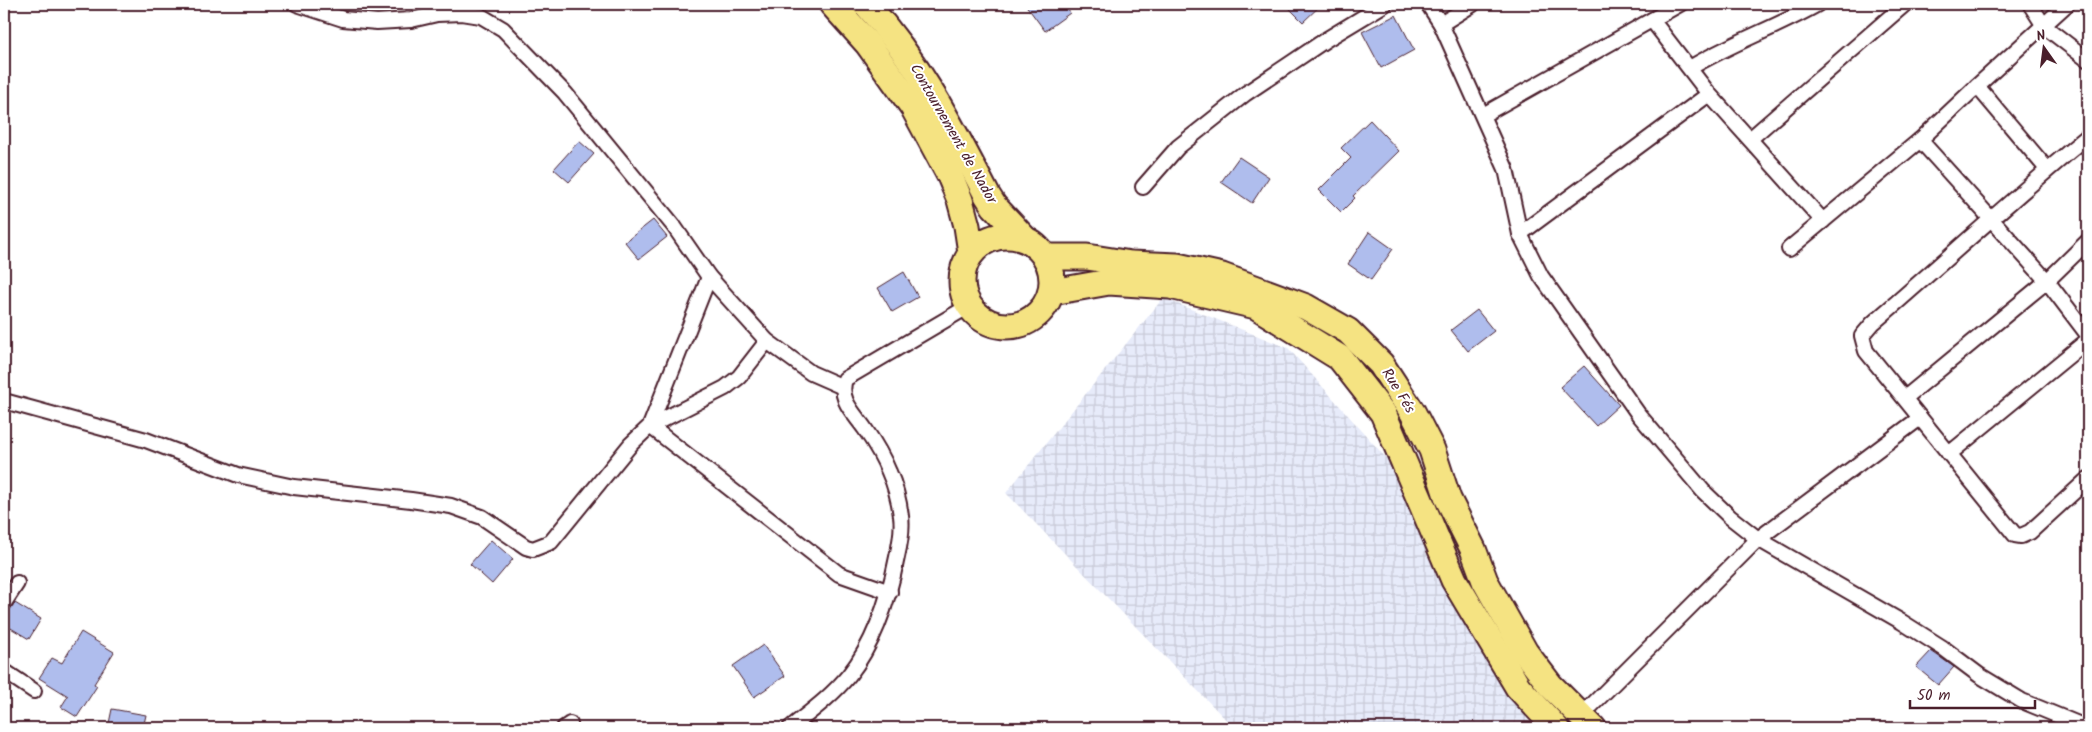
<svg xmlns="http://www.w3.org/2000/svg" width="2092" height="732" font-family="Kalam,sans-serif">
	<defs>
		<pattern id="industrial-grid" width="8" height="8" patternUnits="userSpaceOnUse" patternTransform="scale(1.25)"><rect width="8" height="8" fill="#e7ebfa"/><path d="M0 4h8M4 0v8" fill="none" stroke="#c8c9d6"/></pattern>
	</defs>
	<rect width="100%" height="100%" fill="#fff"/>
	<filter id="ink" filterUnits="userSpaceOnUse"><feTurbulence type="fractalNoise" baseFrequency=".02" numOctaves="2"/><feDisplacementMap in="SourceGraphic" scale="10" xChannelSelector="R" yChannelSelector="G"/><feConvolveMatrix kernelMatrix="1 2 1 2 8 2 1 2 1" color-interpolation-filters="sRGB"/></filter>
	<g filter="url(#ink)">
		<path fill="url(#industrial-grid)" d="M1163,298L1288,348L1387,459L1532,728H1234L1006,493Z"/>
		<g fill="#afbded" stroke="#4a1f2b">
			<path d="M1025,4H1064L1070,13L1045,31Z"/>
			<path d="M1285,4H1322L1303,22Z"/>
			<path d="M1396,15L1414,50L1381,68L1362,32Z"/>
			<path d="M1370,120L1399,151L1353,196L1355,198L1341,212L1319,190L1351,158L1341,148Z"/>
			<path d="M579,141L594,154L569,182L554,169Z"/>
			<path d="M1239,157L1269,177L1252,203L1221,182Z"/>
			<path d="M653,220L667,237L639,259L625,242Z"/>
			<path d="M1369,232L1393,249L1371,280L1348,264Z"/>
			<path d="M904,272L918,297L892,312L878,288Z"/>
			<path d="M1477,310L1494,331L1468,351L1451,330Z"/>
			<path d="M1584,366L1619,405L1596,426L1560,387Z"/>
			<path d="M491,540L513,559L492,584L470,564Z"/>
			<path d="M15,603L41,619L29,639L4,624V616Z"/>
			<path d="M81,632L114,652L94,684L97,686L77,717L61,707L68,696L39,678L52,658L62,663Z"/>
			<path d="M763,645L785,676L754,697L733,666Z"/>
			<path d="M1931,651L1954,667L1938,685L1916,667Z"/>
			<path d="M112,709L146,715L143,728H108Z"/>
		</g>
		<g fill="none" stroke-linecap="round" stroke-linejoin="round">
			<defs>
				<g id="street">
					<path d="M297,4L343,19L377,22L411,20L437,14L462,13L481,16L503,29L565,93L673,225L709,277L767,341L811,373L843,387"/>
					<path d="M1428,4L1441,24L1506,169L1520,234L1541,276L1639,415L1703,491L1730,517L1758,539L1902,622L1943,648L1979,675L2022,701L2088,728"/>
					<path d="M2030,4L2044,26L2088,60"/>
					<path d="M1441,24L1473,4"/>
					<path d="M1690,68C1731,43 1776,28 1818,4"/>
					<path d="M1977,86L2047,169"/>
					<path d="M1709,94L1823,221"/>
					<path d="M1483,115L1680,4"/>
					<path d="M2088,136C2015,196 1945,261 1873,323L1862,336L1866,351L2015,535L2021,536L2030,532L2088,479"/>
					<path d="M1750,139L1905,4"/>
					<path d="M1920,140L2047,281L2088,335"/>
					<path d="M1143,187L1178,147L1245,94L1327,39L1385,4"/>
					<path d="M1520,234L1709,94L1652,20"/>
					<path d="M1789,249L1920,140L1977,86L2067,4"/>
					<path d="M709,277L650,426L839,574L890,592"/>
					<path d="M1905,398L2047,281L2088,241"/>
					<path d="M4,401L146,440L238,475L294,487L411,500L451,506L482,517L526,547L533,549L551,542L631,444L650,426L725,388L739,377L767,341"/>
					<path d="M1949,454L2088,340"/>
					<path d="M4,603L17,583"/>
					<path d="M4,671L34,691"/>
					<path d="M1580,717L1758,539L1920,418"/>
					<path d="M564,728L570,724"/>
					<path d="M790,728C810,712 832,696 849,675C876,641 889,598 897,557C900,544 903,529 901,516C899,501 895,485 889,472C883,457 874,442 865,429C854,413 838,400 845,379L969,306"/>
				</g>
				<g id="highway">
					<path d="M832,4L868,44L913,107L950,176L960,200L967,226L971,252"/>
					<path d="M866,4C919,63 951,125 987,195L994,206L1024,238"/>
					<circle cx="1007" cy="281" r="45"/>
					<path d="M1047,257H1087L1131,264L1177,266L1222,276L1306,307L1348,331L1381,364L1413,413L1432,450L1448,499L1473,549L1485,581L1525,652L1550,685L1593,728"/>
					<path d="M1052,292L1109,282L1170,286L1256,306L1340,358L1383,413L1454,580L1518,687L1556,728"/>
				</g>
			</defs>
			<use href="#street" stroke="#4a1f2b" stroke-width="18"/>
			<use href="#highway" stroke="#4a1f2b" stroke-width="29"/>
			<use href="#street" stroke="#fff" stroke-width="14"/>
			<use href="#highway" stroke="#f5e382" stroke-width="25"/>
		</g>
	</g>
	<g text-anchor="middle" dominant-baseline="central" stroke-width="4" stroke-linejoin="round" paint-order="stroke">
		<g font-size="15" fill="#4a1f2b" stroke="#fff">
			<text transform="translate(953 134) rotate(60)">Contournement de Nador</text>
			<text transform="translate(1398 391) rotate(58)">Rue Fés</text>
		</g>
	</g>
	<rect width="2092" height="732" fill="none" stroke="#fff" stroke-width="20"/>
	<rect x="10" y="10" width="2072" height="712" fill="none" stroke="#4a1f2b" stroke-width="2" filter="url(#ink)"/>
	<g transform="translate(2044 48) rotate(346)" stroke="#ffffff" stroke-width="4" paint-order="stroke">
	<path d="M0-4L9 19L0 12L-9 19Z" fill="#4a1f2b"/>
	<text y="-8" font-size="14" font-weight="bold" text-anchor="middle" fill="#4a1f2b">N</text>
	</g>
	<path d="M1910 700v8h125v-8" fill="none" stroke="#4a1f2b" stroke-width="2.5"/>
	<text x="1917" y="700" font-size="15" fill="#4a1f2b" stroke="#ffffff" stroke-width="4" paint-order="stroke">50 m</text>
</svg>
